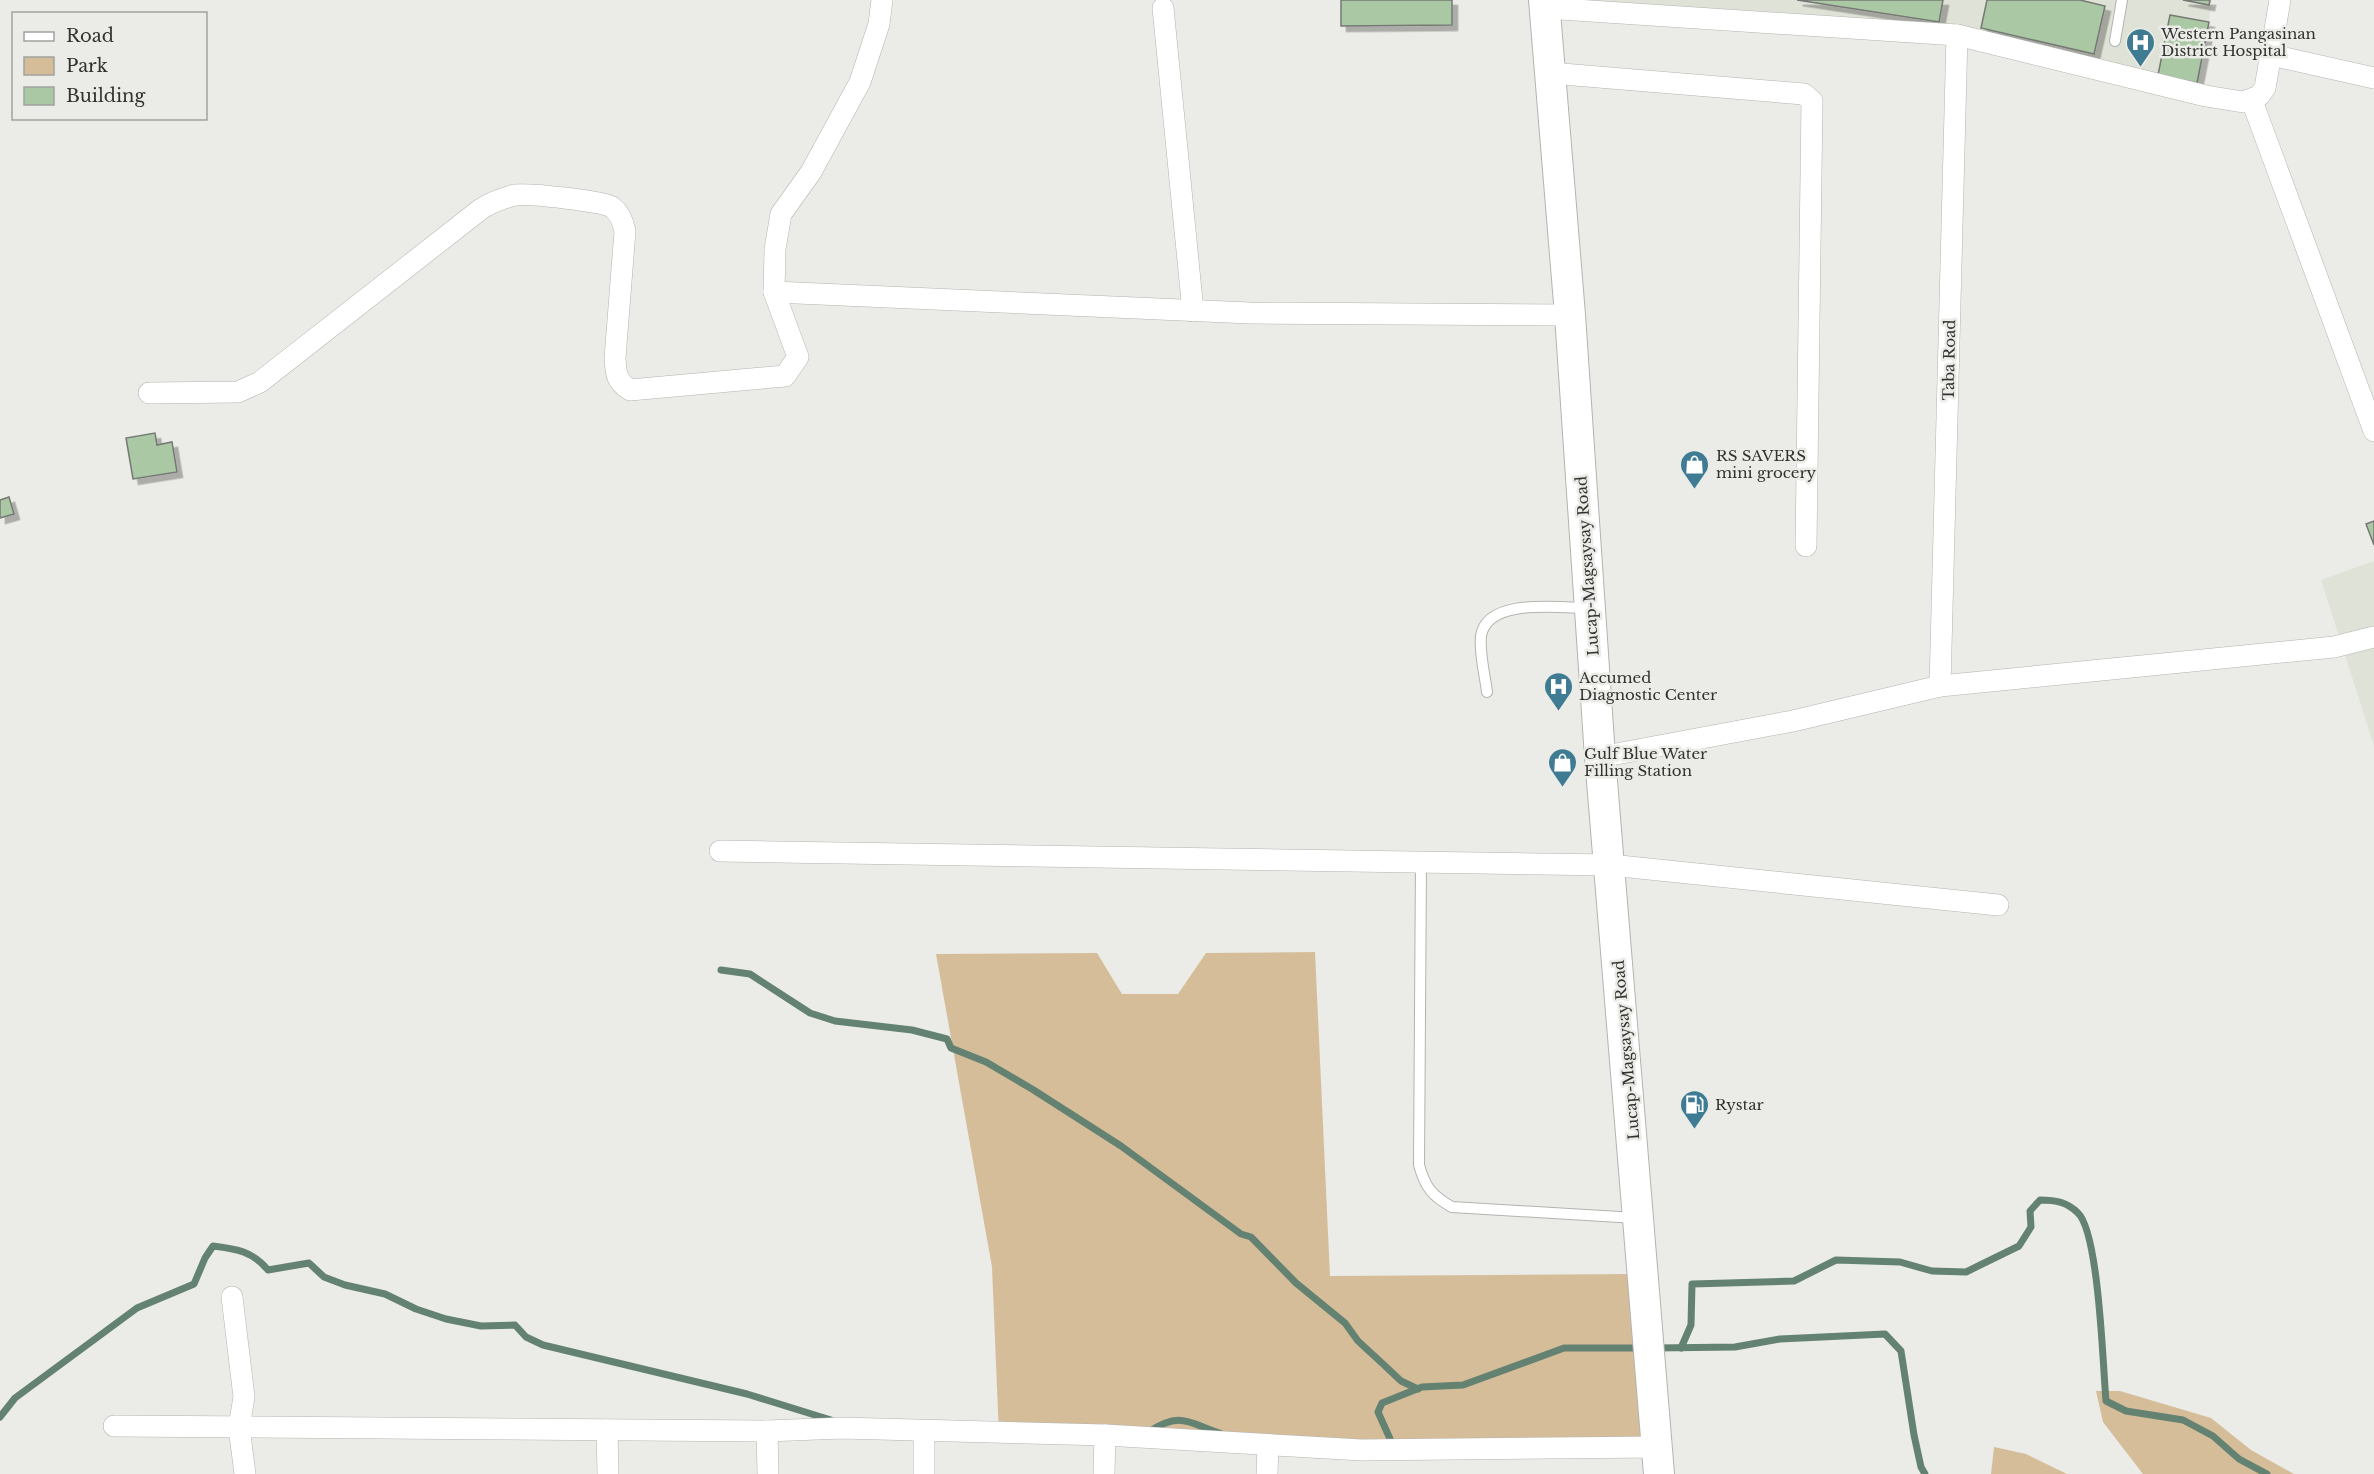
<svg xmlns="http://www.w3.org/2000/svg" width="2374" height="1474" font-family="'Libre Baskerville',serif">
	<defs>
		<filter id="shadow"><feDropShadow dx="5.5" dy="5.5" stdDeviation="0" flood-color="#0004"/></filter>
	</defs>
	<rect width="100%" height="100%" fill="#ebece7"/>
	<g fill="#dfe3d7">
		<path d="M1578,0H2212L2197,96L1963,41Z"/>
		<path d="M2374,561V746L2321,580Z"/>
	</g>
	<g fill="#d6bd9a">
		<path d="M1315,952L1330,1276L1633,1274L1641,1451L999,1436L992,1267L936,954L1097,953L1122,994H1178L1206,953Z"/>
		<path d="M2096,1391H2120L2211,1418L2251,1450L2294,1474H2143L2103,1422Z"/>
		<path d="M1994,1447L2026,1454L2067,1474H1991Z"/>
	</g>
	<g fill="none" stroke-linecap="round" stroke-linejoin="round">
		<g stroke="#648272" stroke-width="7">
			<path d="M721,970L750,974L810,1013L835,1021L912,1030L947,1039L951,1048L986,1062L1032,1089L1121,1146L1241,1234L1251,1237L1296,1283L1345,1323L1358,1341L1383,1364L1401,1381L1418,1389"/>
			<path d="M1656,1348L1735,1347L1780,1339L1885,1334L1901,1351L1914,1435L1921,1467L1925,1474"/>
			<path d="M1681,1348L1691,1325L1692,1284L1794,1281L1836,1260L1900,1262L1932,1271L1966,1272L2019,1246L2031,1227L2030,1211L2040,1200C2056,1200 2067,1202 2078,1213C2099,1233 2103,1368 2106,1401L2126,1411L2183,1420L2213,1436L2239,1459L2267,1474"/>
			<path d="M0,1417L15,1398L137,1308L194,1284L205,1258L213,1246C237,1249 252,1251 268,1270L309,1263L324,1277L345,1285L385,1294L416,1309L446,1319L481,1326L515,1325L526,1337L543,1345L747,1394L831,1420"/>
			<path d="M1149,1432C1181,1410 1190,1424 1222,1434"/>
			<path d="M1384,1443L1391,1441L1378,1412L1382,1403L1422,1387L1463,1385L1564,1348H1642"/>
		</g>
	</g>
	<g fill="#aac8a4" stroke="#757874" stroke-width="1.5" filter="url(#shadow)">
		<path d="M1341,0H1452V25L1341,26Z"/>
		<path d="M1797,0H1943L1939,22Z"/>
		<path d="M1987,0H2080L2105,6L2094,54L1981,28Z"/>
		<path d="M2183,0H2210L2209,5Z"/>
		<path d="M2170,15L2209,22L2197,83L2158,75Z"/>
		<path d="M155,433L157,445L172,442L177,472L133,479L126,438Z"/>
		<path d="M9,497L14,514L0,518V500Z"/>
		<path d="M2374,521V545L2366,524Z"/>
	</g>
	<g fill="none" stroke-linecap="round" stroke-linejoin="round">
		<defs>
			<g id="lane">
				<path d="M2115,41L2122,0"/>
				<path d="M1487,692C1485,675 1479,653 1481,636C1487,597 1560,608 1589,608"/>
				<path d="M1421,861L1419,1165C1425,1187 1432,1196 1452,1207L1636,1218"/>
			</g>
			<g id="street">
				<path d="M1163,8L1193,311"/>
				<path d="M1545,8L1957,35L2206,96L2243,102L2259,96L2265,88L2280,0"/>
				<path d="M2271,55L2374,78"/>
				<path d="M1550,73L1804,94L1812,101L1806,546"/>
				<path d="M2252,101L2374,431"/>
				<path d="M774,292L1250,313L1570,315"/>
				<path d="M149,393L238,392L260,382L481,209C492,202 503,198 515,195C529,193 601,201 612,207C620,213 623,222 625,231L615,358C616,374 616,381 630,390L785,376L798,357L774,292L775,249L781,214L811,172L860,82L879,24L882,0"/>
				<path d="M1940,686L1957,35"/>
				<path d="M1600,757L1793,721L1940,686L2334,647L2374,637"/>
				<path d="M720,851L1610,865L1998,905"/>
				<path d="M232,1297L244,1397L239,1427L245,1474"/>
				<path d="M114,1426L767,1431L842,1428L1105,1435L1361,1450L1658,1447"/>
				<path d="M607,1430L608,1474"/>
				<path d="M767,1431L768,1474"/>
				<path d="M924,1432V1474"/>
				<path d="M1104,1474L1105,1435"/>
				<path d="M1267,1474L1268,1445"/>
			</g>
			<path id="secondary" d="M1544,0L1570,315L1600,757L1659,1474"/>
		</defs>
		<use href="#lane" stroke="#b3b4b0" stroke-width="12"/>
		<use href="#street" stroke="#b3b4b0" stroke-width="22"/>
		<use href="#secondary" stroke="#b3b4b0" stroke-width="32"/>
		<use href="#lane" stroke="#fff" stroke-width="10"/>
		<use href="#street" stroke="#fff" stroke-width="21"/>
		<use href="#secondary" stroke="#fff" stroke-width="30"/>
	</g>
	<defs>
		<symbol id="hospital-pin" viewBox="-11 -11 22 30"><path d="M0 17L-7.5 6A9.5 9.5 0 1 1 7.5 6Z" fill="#3f7c93" stroke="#ebece7"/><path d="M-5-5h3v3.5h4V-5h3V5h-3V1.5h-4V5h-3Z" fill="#fff"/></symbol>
		<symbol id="shop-pin" viewBox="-11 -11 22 30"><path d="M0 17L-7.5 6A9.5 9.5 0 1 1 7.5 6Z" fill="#3f7c93" stroke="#ebece7"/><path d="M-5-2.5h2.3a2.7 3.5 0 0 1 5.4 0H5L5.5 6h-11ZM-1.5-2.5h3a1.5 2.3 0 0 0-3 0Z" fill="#fff"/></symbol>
		<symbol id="fuel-pin" viewBox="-11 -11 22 30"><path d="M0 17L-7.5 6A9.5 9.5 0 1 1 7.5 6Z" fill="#3f7c93" stroke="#ebece7"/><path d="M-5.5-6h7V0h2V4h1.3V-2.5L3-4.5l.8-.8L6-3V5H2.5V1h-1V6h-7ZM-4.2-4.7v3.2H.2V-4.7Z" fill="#fff"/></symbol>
	</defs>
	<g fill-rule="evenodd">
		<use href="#hospital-pin" x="2124" y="26" width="33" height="45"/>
		<use href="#shop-pin" x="1678" y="448" width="33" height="45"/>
		<use href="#hospital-pin" x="1542" y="670" width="33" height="45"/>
		<use href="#shop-pin" x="1546" y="746" width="33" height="45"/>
		<use href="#fuel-pin" x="1678" y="1088" width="33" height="45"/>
	</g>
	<g text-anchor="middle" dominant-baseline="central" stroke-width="5" stroke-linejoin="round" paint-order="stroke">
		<g font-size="15" fill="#323230" stroke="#ebece7" text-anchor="start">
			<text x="2161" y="33">Western Pangasinan<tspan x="2161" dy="17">District Hospital</tspan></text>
			<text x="1716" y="455">RS SAVERS<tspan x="1716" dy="17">mini grocery</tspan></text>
			<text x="1579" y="677">Accumed<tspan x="1579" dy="17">Diagnostic Center</tspan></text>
			<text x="1584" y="753">Gulf Blue Water<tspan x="1584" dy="17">Filling Station</tspan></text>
			<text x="1715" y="1104">Rystar</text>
		</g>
		<g font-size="15" fill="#323230" stroke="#ebece7">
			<text transform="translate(1949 360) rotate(-89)">Taba Road</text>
			<text transform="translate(1587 566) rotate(-94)">Lucap-Magsaysay Road</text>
			<text transform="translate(1626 1050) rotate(-95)">Lucap-Magsaysay Road</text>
		</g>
	</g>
	<rect x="12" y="12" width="195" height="108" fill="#ebece7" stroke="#a1a29e" stroke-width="1.5"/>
	<rect x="24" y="32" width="30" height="9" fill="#ffffff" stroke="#a1a29e" stroke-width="1.5"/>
	<text x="66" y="42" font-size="18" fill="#323230">Road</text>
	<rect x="24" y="57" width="30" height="18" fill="#d6bd9a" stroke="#a1a29e" stroke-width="1.5"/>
	<text x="66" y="72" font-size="18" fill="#323230">Park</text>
	<rect x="24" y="87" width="30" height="18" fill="#aac8a4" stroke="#a1a29e" stroke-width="1.5"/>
	<text x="66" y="102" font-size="18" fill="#323230">Building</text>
</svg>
